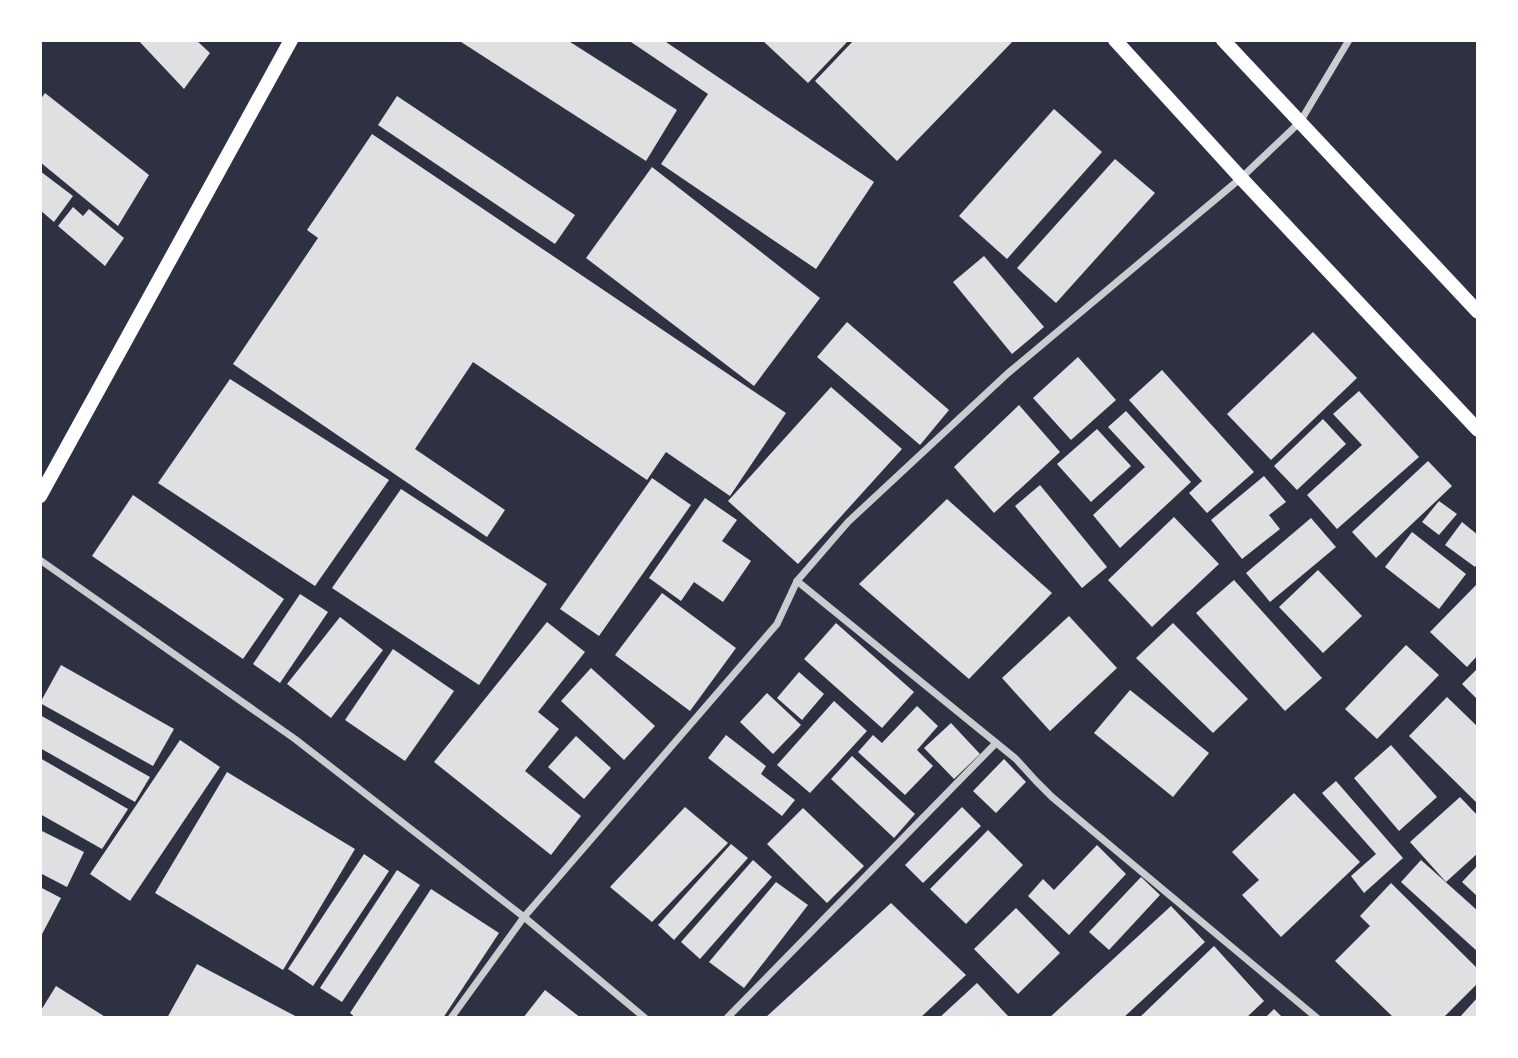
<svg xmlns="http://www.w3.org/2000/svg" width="1518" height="1058" font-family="'DM Sans',sans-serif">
	<rect width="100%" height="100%" fill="#2d3142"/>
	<g fill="#e0e0e3">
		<path d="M138,40H196L210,53L184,89Z"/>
		<path d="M458,40H567L677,110L646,161Z"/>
		<path d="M628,40H663L874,182L816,269L661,164L708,94Z"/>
		<path d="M762,40H849L808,83Z"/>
		<path d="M854,40H1014L897,161L815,81Z"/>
		<path d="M45,93L149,175L118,226L40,162V100Z"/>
		<path d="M397,96L575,215L555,244L378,125Z"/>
		<path d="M1054,109L1102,152L1007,259L959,216Z"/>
		<path d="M372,134L786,413L730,496L666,452L647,480L473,362L415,449L505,510L487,537L233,364L318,238L307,230Z"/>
		<path d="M1115,159L1155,193L1056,303L1017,268Z"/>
		<path d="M652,167L820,298L754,386L586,258Z"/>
		<path d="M40,171L73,196L54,222L40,210Z"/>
		<path d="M73,207L83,216L89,209L124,238L105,266L58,226Z"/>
		<path d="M984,256L1044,327L1012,354L953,282Z"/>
		<path d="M847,322L949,410L920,445L817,357Z"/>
		<path d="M1313,332L1357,378L1271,460L1227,414Z"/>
		<path d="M1078,357L1116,400L1071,440L1033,398Z"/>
		<path d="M1162,370L1254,472L1207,513L1189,493L1202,481L1129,400Z"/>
		<path d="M230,379L389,480L315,586L158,483Z"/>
		<path d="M831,387L902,449L798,564L728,501Z"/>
		<path d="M1359,391L1419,457L1337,529L1307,495L1362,445L1333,414Z"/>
		<path d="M1019,405L1060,452L994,513L954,467Z"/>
		<path d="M1126,411L1191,482L1120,548L1093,515L1145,467L1108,427Z"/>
		<path d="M1323,419L1346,444L1297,490L1274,466Z"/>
		<path d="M1097,429L1131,466L1091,502L1057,464Z"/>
		<path d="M1428,461L1452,486L1376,558L1352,532Z"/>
		<path d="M1264,476L1286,502L1269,515L1280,529L1242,559L1211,520Z"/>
		<path d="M652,478L691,505L599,636L560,609Z"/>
		<path d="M1040,485L1107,567L1082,588L1015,506Z"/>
		<path d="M401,489L547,584L479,685L332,588Z"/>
		<path d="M133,495L284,599L243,659L92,556Z"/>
		<path d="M705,498L737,520L722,541L751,561L723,602L694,582L681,601L649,578Z"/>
		<path d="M947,499L1052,593L969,679L859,584Z"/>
		<path d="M1439,501L1457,514L1439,535L1422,522Z"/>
		<path d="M1174,517L1219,564L1152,627L1108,580Z"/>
		<path d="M1311,518L1336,547L1270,602L1246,573Z"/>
		<path d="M1462,522L1478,535V563L1475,567L1445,545Z"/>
		<path d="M1412,532L1466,574L1439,609L1385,567Z"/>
		<path d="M1318,570L1362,616L1323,653L1279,607Z"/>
		<path d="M1234,580L1322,678L1285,711L1196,613Z"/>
		<path d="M1478,583V655L1467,667L1430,632Z"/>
		<path d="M662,593L736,648L690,711L615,655Z"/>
		<path d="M300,594L328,612L280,683L253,664Z"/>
		<path d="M1069,616L1117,668L1050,731L1002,678Z"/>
		<path d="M340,617L383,650L331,718L287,684Z"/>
		<path d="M547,622L585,652L538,712L559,729L525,771L581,816L551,855L434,762Z"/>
		<path d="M836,623L914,692L882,728L804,659Z"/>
		<path d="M1173,623L1248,699L1213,733L1136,658Z"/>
		<path d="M1406,645L1439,675L1377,739L1345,709Z"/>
		<path d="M393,649L454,691L405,761L345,720Z"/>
		<path d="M61,665L174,729L153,766L40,703Z"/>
		<path d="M591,668L655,726L624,760L561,701Z"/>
		<path d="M1478,668V700L1462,684Z"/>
		<path d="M799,672L824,694L802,720L777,698Z"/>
		<path d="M1130,690L1209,753L1173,797L1094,733Z"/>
		<path d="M767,693L801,725L773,754L740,722Z"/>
		<path d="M1447,697L1478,727V804L1409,736Z"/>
		<path d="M834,701L867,731L810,793L777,765Z"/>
		<path d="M917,706L938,726L917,750L933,766L905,795L858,752L873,735L882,743Z"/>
		<path d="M40,715L150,777L135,802L40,748Z"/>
		<path d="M951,723L980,754L954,779L924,748Z"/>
		<path d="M726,735L766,766L761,774L795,800L782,816L708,758Z"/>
		<path d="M576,736L611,768L584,799L548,767Z"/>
		<path d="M180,740L220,767L130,901L90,874Z"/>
		<path d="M1391,745L1437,797L1399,831L1354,778Z"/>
		<path d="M852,756L915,814L894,838L831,779Z"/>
		<path d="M40,758L128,809L102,849L40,814Z"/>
		<path d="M1004,759L1026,782L996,813L973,791Z"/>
		<path d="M227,772L355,849L283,970L155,893Z"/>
		<path d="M1336,781L1403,858L1364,893L1351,876L1376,854L1322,793Z"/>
		<path d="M1294,793L1360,862L1281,937L1242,895L1259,880L1232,852Z"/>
		<path d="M1460,797L1478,816V853L1446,882L1410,842Z"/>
		<path d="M685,807L728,843L652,922L610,887Z"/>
		<path d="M962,807L981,826L923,883L905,865Z"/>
		<path d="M803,808L864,866L827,903L767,844Z"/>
		<path d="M40,830L84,852L67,887L40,873Z"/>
		<path d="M988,830L1023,865L966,924L930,889Z"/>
		<path d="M731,844L748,858L674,940L658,925Z"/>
		<path d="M1097,845L1126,874L1069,935L1028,896L1043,879L1054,890Z"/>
		<path d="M364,854L389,871L313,986L288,969Z"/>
		<path d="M753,860L772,877L700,959L681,942Z"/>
		<path d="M1421,860L1478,911V952L1401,882Z"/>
		<path d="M1478,865V897L1462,882Z"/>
		<path d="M397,870L420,885L342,1002L320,988Z"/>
		<path d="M1141,877L1160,895L1109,950L1089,932Z"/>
		<path d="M776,882L808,905L744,988L709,962Z"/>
		<path d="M1391,883L1478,969V983L1443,1018H1394L1335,961L1370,926L1360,916Z"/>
		<path d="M40,887L61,898L40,938Z"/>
		<path d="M431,889L499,933L443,1018H356L350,1013Z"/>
		<path d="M891,903L966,975L920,1018H765Z"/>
		<path d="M1171,906L1205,942L1123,1018H1049Z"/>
		<path d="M1016,908L1060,953L1018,994L974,949Z"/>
		<path d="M1214,946L1264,1001L1246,1018H1139Z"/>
		<path d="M197,964L299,1018H167Z"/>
		<path d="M977,983L1008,1016L1006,1018H939Z"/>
		<path d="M56,986L107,1018H40V1012Z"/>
		<path d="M545,990L581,1018H523Z"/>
		<path d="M1478,997V1018H1459Z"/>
		<path d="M1274,1009L1283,1018H1265Z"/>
	</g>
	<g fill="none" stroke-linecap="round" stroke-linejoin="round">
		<g stroke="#caccd0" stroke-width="7">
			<path d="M40,560L295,739L524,917L645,1018"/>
			<path d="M797,581L1016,759L1036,781L1052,797L1317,1018"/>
			<path d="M451,1018L524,917L777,624L797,581L848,522L1007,374L1241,178L1300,122L1349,40"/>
			<path d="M727,1018L996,743"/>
		</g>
		<g stroke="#fff" stroke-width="14">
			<path d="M1115,40L1241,178L1478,430"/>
			<path d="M1223,40L1478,312"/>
			<path d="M40,496L291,40"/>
		</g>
	</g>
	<rect width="1518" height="1058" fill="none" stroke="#ffffff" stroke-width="84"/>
</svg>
